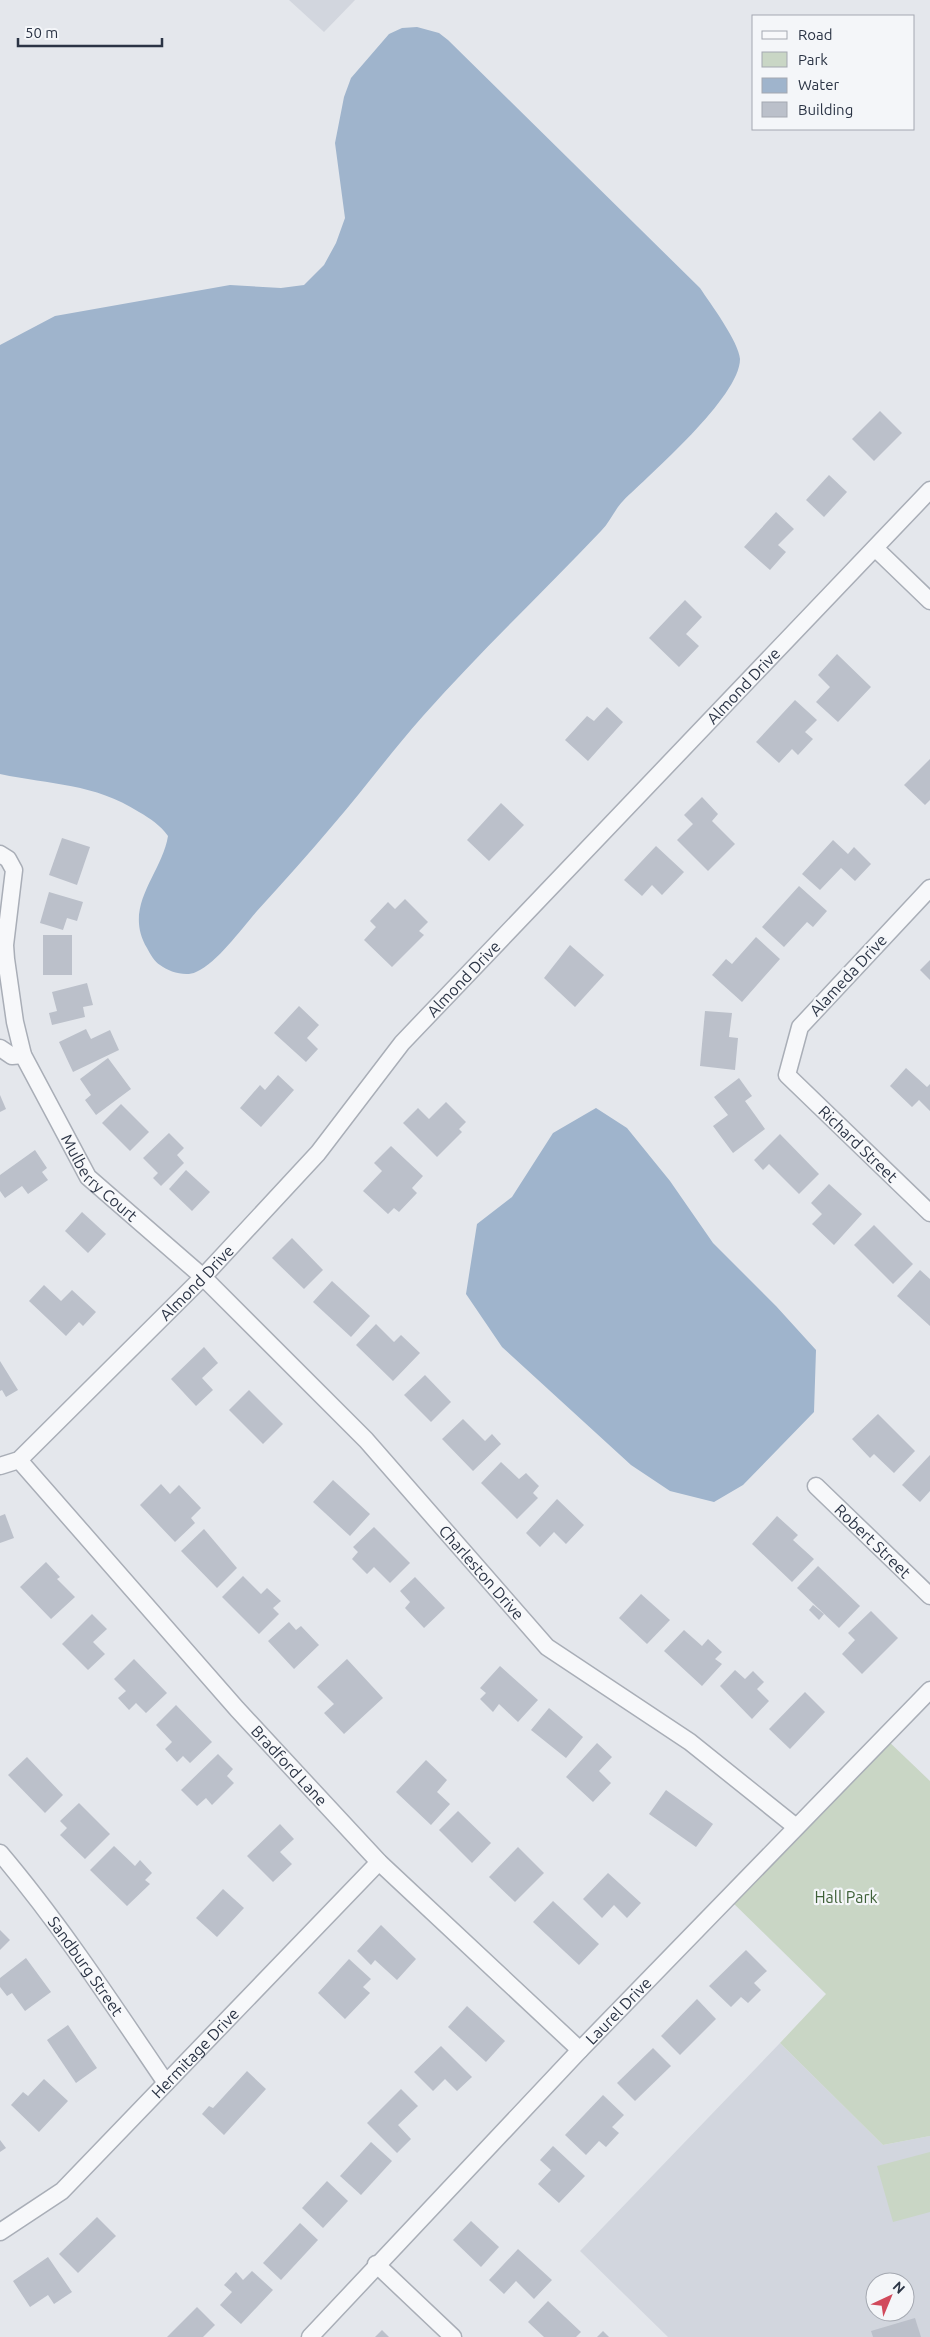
<svg xmlns="http://www.w3.org/2000/svg" width="930" height="2337" font-family="Ubuntu,sans-serif">
	<rect width="100%" height="100%" fill="#e4e7ec"/>
	<g fill="#d2d6de" fill-rule="evenodd">
		<path d="M289,0H355L324,32Z"/>
		<path d="M780,2043L883,2145L930,2136V2337H668L580,2251ZM875,2282H905V2312H875Z"/>
	</g>
	<g fill="#c9d6c5">
		<path d="M884,1737L930,1781V2136L883,2145L780,2043L826,1994L728,1898Z"/>
		<path d="M930,2152V2212L893,2222L877,2166Z"/>
	</g>
	<g fill="#9fb4cc">
		<path d="M417,27L439,33L448,40L700,288C710,303 739,342 740,359C740,397 650,474 623,501C615,509 610,522 601,531C542,593 480,652 423,716C392,751 364,789 333,825C309,854 283,882 257,911C241,929 218,962 196,972C186,977 169,972 160,965C155,962 150,954 147,948C122,906 162,874 168,836C160,825 151,819 139,812C94,783 51,785 0,774V345L55,316L230,285L281,288L304,285L324,265L336,243L345,218L335,143L344,97L351,78L389,34L402,28Z"/>
		<path d="M596,1108L627,1128L670,1181L713,1243L776,1306L816,1350L814,1412L743,1485L714,1502L670,1491L631,1465L502,1347L466,1294L477,1224L512,1197L553,1133Z"/>
	</g>
	<g fill="#bbc0ca">
		<path d="M880,411L902,433L874,461L852,439Z"/>
		<path d="M829,475L847,492L824,517L806,500Z"/>
		<path d="M776,512L794,529L778,545L786,552L770,570L744,547Z"/>
		<path d="M685,600L702,617L686,634L699,646L679,667L649,638Z"/>
		<path d="M837,654L871,687L838,722L816,702L830,687L818,675Z"/>
		<path d="M795,700L817,720L805,732L813,739L798,755L792,749L779,763L756,742Z"/>
		<path d="M607,707L623,722L588,761L565,740L587,716L594,721Z"/>
		<path d="M930,759V800L925,805L904,785Z"/>
		<path d="M702,797L718,814L712,821L735,844L708,871L677,840L693,824L684,815Z"/>
		<path d="M501,803L524,825L489,861L467,840Z"/>
		<path d="M62,838L90,847L77,885L49,875Z"/>
		<path d="M833,840L848,854L854,847L871,864L855,881L841,868L820,890L802,874Z"/>
		<path d="M656,846L684,872L662,895L652,885L642,896L624,880Z"/>
		<path d="M799,886L827,911L813,927L807,922L784,947L762,927Z"/>
		<path d="M49,892L83,902L77,921L67,918L63,930L40,923Z"/>
		<path d="M405,899L428,922L419,931L424,935L392,967L364,940L376,927L370,921L388,902L395,909Z"/>
		<rect x="43" y="935" width="29" height="40"/>
		<path d="M756,937L780,959L742,1002L712,975L726,959L732,964Z"/>
		<path d="M570,945L604,975L575,1007L544,978Z"/>
		<path d="M930,960V980L920,970Z"/>
		<path d="M87,983L93,1005L83,1007L85,1017L52,1025L49,1013L57,1011L52,992Z"/>
		<path d="M299,1006L319,1025L307,1038L318,1049L306,1062L274,1033Z"/>
		<path d="M705,1011L732,1013L729,1037L738,1038L735,1070L700,1066Z"/>
		<path d="M86,1029L91,1039L110,1030L119,1050L73,1072L59,1042Z"/>
		<path d="M108,1058L131,1089L96,1115L85,1100L91,1095L80,1079Z"/>
		<path d="M906,1068L927,1087L930,1084V1111L919,1100L912,1107L890,1086Z"/>
		<path d="M278,1075L294,1090L261,1127L240,1108L260,1085L265,1090Z"/>
		<path d="M739,1078L752,1096L745,1101L765,1129L733,1153L713,1126L728,1115L714,1097Z"/>
		<path d="M0,1095L6,1109L0,1112Z"/>
		<path d="M446,1102L466,1122L459,1129L462,1132L437,1157L403,1123L418,1108L429,1119Z"/>
		<path d="M121,1104L149,1132L130,1151L102,1123Z"/>
		<path d="M169,1133L184,1148L177,1155L184,1163L161,1186L153,1178L158,1173L143,1158Z"/>
		<path d="M780,1134L819,1174L799,1194L769,1164L763,1170L754,1160Z"/>
		<path d="M391,1146L423,1176L412,1188L417,1193L399,1212L394,1208L388,1214L363,1191L382,1171L374,1163Z"/>
		<path d="M35,1150L47,1168L42,1172L48,1180L28,1194L22,1186L5,1198L0,1191V1175Z"/>
		<path d="M186,1170L210,1192L192,1211L169,1189Z"/>
		<path d="M829,1184L862,1214L834,1245L812,1224L822,1214L811,1203Z"/>
		<path d="M82,1212L106,1234L88,1253L65,1231Z"/>
		<path d="M874,1225L913,1264L893,1284L854,1245Z"/>
		<path d="M292,1238L323,1270L304,1289L272,1258Z"/>
		<path d="M920,1270L930,1279V1326L897,1296Z"/>
		<path d="M332,1281L370,1316L351,1337L313,1302Z"/>
		<path d="M44,1285L61,1301L72,1290L96,1312L83,1326L79,1322L66,1336L29,1301Z"/>
		<path d="M376,1324L394,1342L401,1335L420,1353L393,1381L356,1345Z"/>
		<path d="M204,1347L218,1363L202,1378L213,1390L196,1406L171,1379Z"/>
		<path d="M0,1361L18,1390L6,1397L2,1390L0,1391Z"/>
		<path d="M425,1375L451,1402L431,1422L404,1395Z"/>
		<path d="M249,1390L283,1424L263,1444L229,1410Z"/>
		<path d="M878,1414L915,1451L894,1473L874,1454L870,1458L852,1439Z"/>
		<path d="M463,1419L485,1441L492,1434L501,1444L473,1471L442,1439Z"/>
		<path d="M930,1455V1491L920,1502L902,1485Z"/>
		<path d="M501,1462L519,1479L526,1473L539,1486L533,1493L538,1498L517,1519L481,1483Z"/>
		<path d="M333,1480L370,1514L350,1536L313,1502Z"/>
		<path d="M161,1484L170,1494L179,1485L201,1508L191,1518L195,1523L175,1542L140,1505Z"/>
		<path d="M557,1499L584,1525L566,1544L554,1532L540,1547L526,1533Z"/>
		<path d="M5,1514L14,1538L0,1543V1516Z"/>
		<path d="M777,1516L798,1535L793,1540L814,1559L792,1582L752,1544Z"/>
		<path d="M374,1527L410,1563L390,1583L374,1567L367,1574L352,1559L358,1552L353,1547Z"/>
		<path d="M204,1529L237,1568L217,1588L181,1551Z"/>
		<path d="M46,1562L60,1577L57,1579L75,1597L51,1619L20,1587Z"/>
		<path d="M818,1566L860,1606L839,1628L797,1588Z"/>
		<path d="M243,1576L261,1594L267,1588L281,1601L273,1608L279,1614L259,1634L222,1597Z"/>
		<path d="M415,1577L445,1608L424,1628L405,1608L410,1602L400,1591Z"/>
		<path d="M641,1594L670,1620L647,1644L619,1618Z"/>
		<path d="M813,1605L824,1614L819,1620L809,1610Z"/>
		<path d="M871,1611L898,1638L862,1674L842,1654L855,1640L848,1633Z"/>
		<path d="M92,1614L107,1629L93,1642L105,1654L88,1670L62,1644Z"/>
		<path d="M289,1622L296,1630L301,1626L319,1645L294,1669L268,1641Z"/>
		<path d="M684,1630L702,1646L708,1639L722,1652L715,1659L722,1664L702,1686L664,1651Z"/>
		<path d="M134,1659L167,1693L146,1713L136,1703L129,1710L118,1698L126,1691L114,1679Z"/>
		<path d="M347,1659L383,1698L344,1734L324,1713L334,1704L317,1687Z"/>
		<path d="M500,1666L538,1700L518,1722L499,1704L493,1712L480,1699L486,1693L480,1688Z"/>
		<path d="M735,1670L745,1679L753,1671L764,1682L757,1689L769,1701L752,1719L720,1686Z"/>
		<path d="M805,1692L825,1712L790,1749L769,1729Z"/>
		<path d="M176,1705L212,1742L190,1763L183,1756L177,1762L165,1749L172,1742L156,1725Z"/>
		<path d="M549,1708L583,1737L566,1758L531,1730Z"/>
		<path d="M597,1743L612,1757L599,1771L611,1783L593,1802L566,1777Z"/>
		<path d="M218,1754L233,1769L227,1776L234,1783L212,1805L206,1798L197,1806L181,1790Z"/>
		<path d="M27,1757L63,1795L45,1813L8,1775Z"/>
		<path d="M426,1760L447,1780L437,1792L450,1804L431,1825L396,1792Z"/>
		<path d="M666,1790L713,1824L696,1847L649,1814Z"/>
		<path d="M79,1803L110,1834L85,1859L60,1835L67,1828L60,1821Z"/>
		<path d="M458,1811L491,1843L472,1863L439,1830Z"/>
		<path d="M280,1824L294,1839L280,1852L292,1864L273,1882L247,1856Z"/>
		<path d="M114,1846L135,1866L140,1860L152,1873L145,1880L150,1884L127,1906L90,1870Z"/>
		<path d="M518,1847L544,1873L515,1902L489,1877Z"/>
		<path d="M608,1873L641,1903L627,1918L614,1905L602,1918L583,1899Z"/>
		<path d="M223,1889L244,1908L217,1937L196,1918Z"/>
		<path d="M553,1901L599,1944L579,1965L533,1922Z"/>
		<path d="M381,1925L416,1959L397,1980L375,1960L371,1965L357,1951Z"/>
		<path d="M0,1930L10,1940L0,1950Z"/>
		<path d="M746,1950L767,1971L754,1983L761,1990L748,2003L741,1997L731,2007L709,1986Z"/>
		<path d="M26,1958L51,1992L25,2011L12,1993L7,1996L0,1987V1978Z"/>
		<path d="M349,1959L371,1979L363,1987L370,1993L345,2019L318,1993Z"/>
		<path d="M697,1999L716,2019L680,2055L661,2036Z"/>
		<path d="M467,2006L505,2041L486,2062L448,2027Z"/>
		<path d="M68,2025L97,2068L76,2083L47,2040Z"/>
		<path d="M441,2046L472,2077L457,2091L445,2079L433,2091L414,2072Z"/>
		<path d="M653,2048L671,2066L635,2101L617,2083Z"/>
		<path d="M247,2071L266,2089L224,2135L202,2114L209,2106L213,2108Z"/>
		<path d="M44,2079L68,2101L39,2132L11,2105L23,2092L28,2096Z"/>
		<path d="M401,2089L418,2106L398,2125L411,2139L397,2153L367,2123Z"/>
		<path d="M603,2095L624,2115L612,2127L619,2133L606,2147L599,2141L586,2155L565,2135Z"/>
		<path d="M0,2140L6,2148L0,2152Z"/>
		<path d="M371,2142L392,2161L361,2195L340,2176Z"/>
		<path d="M553,2146L585,2176L559,2203L538,2184L551,2170L540,2160Z"/>
		<path d="M327,2181L348,2201L323,2228L302,2208Z"/>
		<path d="M97,2217L116,2236L78,2273L59,2254Z"/>
		<path d="M471,2221L499,2247L481,2267L453,2240Z"/>
		<path d="M300,2223L318,2240L281,2280L263,2263Z"/>
		<path d="M518,2249L552,2280L534,2299L516,2281L504,2294L489,2280Z"/>
		<path d="M48,2257L72,2292L54,2304L48,2295L30,2307L13,2281Z"/>
		<path d="M252,2271L273,2290L241,2324L220,2305L232,2292L224,2285L236,2272L243,2280Z"/>
		<path d="M548,2301L581,2332L576,2337H544L528,2322Z"/>
		<path d="M197,2307L215,2325L203,2337H167Z"/>
		<path d="M915,2318L921,2337H873L871,2331Z"/>
		<path d="M382,2330L389,2337H375Z"/>
		<path d="M603,2331L609,2337H597Z"/>
	</g>
	<g fill="none" stroke-linecap="round" stroke-linejoin="round">
		<defs>
			<g id="minor">
				<path d="M875,548L930,601"/>
				<path id="s1" d="M0,854L8,859L14,870L5,945L6,959L15,1022L23,1055L88,1177L203,1277L366,1440L547,1647L690,1742L796,1827"/>
				<path id="s2" d="M930,888L800,1027L787,1075L930,1213"/>
				<path d="M0,1048L12,1056L23,1055"/>
				<path id="s3" d="M19,1460L237,1709L379,1862L580,2050"/>
				<path id="s4" d="M0,1466L19,1460L203,1277L318,1153L402,1043L930,490"/>
				<path id="s5" d="M816,1486L930,1596"/>
				<path id="s6" d="M0,1853C61,1925 113,2005 166,2083"/>
				<path id="s7" d="M0,2232L62,2191L379,1862"/>
				<path d="M376,2264L453,2337"/>
				<path id="s8" d="M310,2337L580,2050L930,1690"/>
			</g>
		</defs>
		<use href="#minor" stroke="#a9aeb7" stroke-width="19"/>
		<use href="#minor" stroke="#f7f8fa" stroke-width="16"/>
	</g>
	<g text-anchor="middle" dominant-baseline="central" stroke-width="4.5" stroke-linejoin="round" paint-order="stroke">
		<g font-size="16" fill="#2b3445" stroke="#f4f6f9">
			<text stroke="none"><textPath href="#s4" startOffset="1081">Almond Drive</textPath></text>
			<text transform="translate(848 975) rotate(-47)">Alameda Drive</text>
			<text stroke="none"><textPath href="#s4" startOffset="676">Almond Drive</textPath></text>
			<text stroke="none"><textPath href="#s2" startOffset="339">Richard Street</textPath></text>
			<text stroke="none"><textPath href="#s1" startOffset="355">Mulberry Court</textPath></text>
			<text stroke="none"><textPath href="#s4" startOffset="271">Almond Drive</textPath></text>
			<text stroke="none"><textPath href="#s5" startOffset="79">Robert Street</textPath></text>
			<text stroke="none"><textPath href="#s1" startOffset="906">Charleston Drive</textPath></text>
			<text stroke="none"><textPath href="#s3" startOffset="408">Bradford Lane</textPath></text>
			<text stroke="none"><textPath href="#s6" startOffset="142">Sandburg Street</textPath></text>
			<text stroke="none"><textPath href="#s8" startOffset="449">Laurel Drive</textPath></text>
			<text stroke="none"><textPath href="#s7" startOffset="266">Hermitage Drive</textPath></text>
		</g>
		<g font-size="16" fill="#3f6138" stroke="#f4f6f9">
			<text x="846" y="1897">Hall Park</text>
		</g>
	</g>
	<rect x="752" y="15" width="162" height="115" fill="#f4f6f9" stroke="#a4a8b1"/>
	<rect x="762" y="31" width="25" height="8" fill="#f7f8fa" stroke="#a4a8b1"/>
	<text x="798" y="40" font-size="15" fill="#2b3445">Road</text>
	<rect x="762" y="52" width="25" height="15" fill="#c9d6c5" stroke="#a4a8b1"/>
	<text x="798" y="65" font-size="15" fill="#2b3445">Park</text>
	<rect x="762" y="78" width="25" height="15" fill="#9fb4cc" stroke="#a4a8b1"/>
	<text x="798" y="90" font-size="15" fill="#2b3445">Water</text>
	<rect x="762" y="102" width="25" height="15" fill="#bbc0ca" stroke="#a4a8b1"/>
	<text x="798" y="115" font-size="15" fill="#2b3445">Building</text>
	<g transform="translate(890 2297) rotate(44)"><circle r="24" fill="#f4f6f9" stroke="#a4a8b1"/>
	<path d="M0-4L9 19L0 12L-9 19Z" fill="#d1495b"/>
	<text y="-8" font-size="14" font-weight="bold" text-anchor="middle" fill="#2b3445">N</text>
	</g>
	<path d="M18 38v8h144v-8" fill="none" stroke="#2b3445" stroke-width="2.5"/>
	<text x="25" y="38" font-size="15" fill="#2b3445" stroke="#f4f6f9" stroke-width="4" paint-order="stroke">50 m</text>
</svg>
